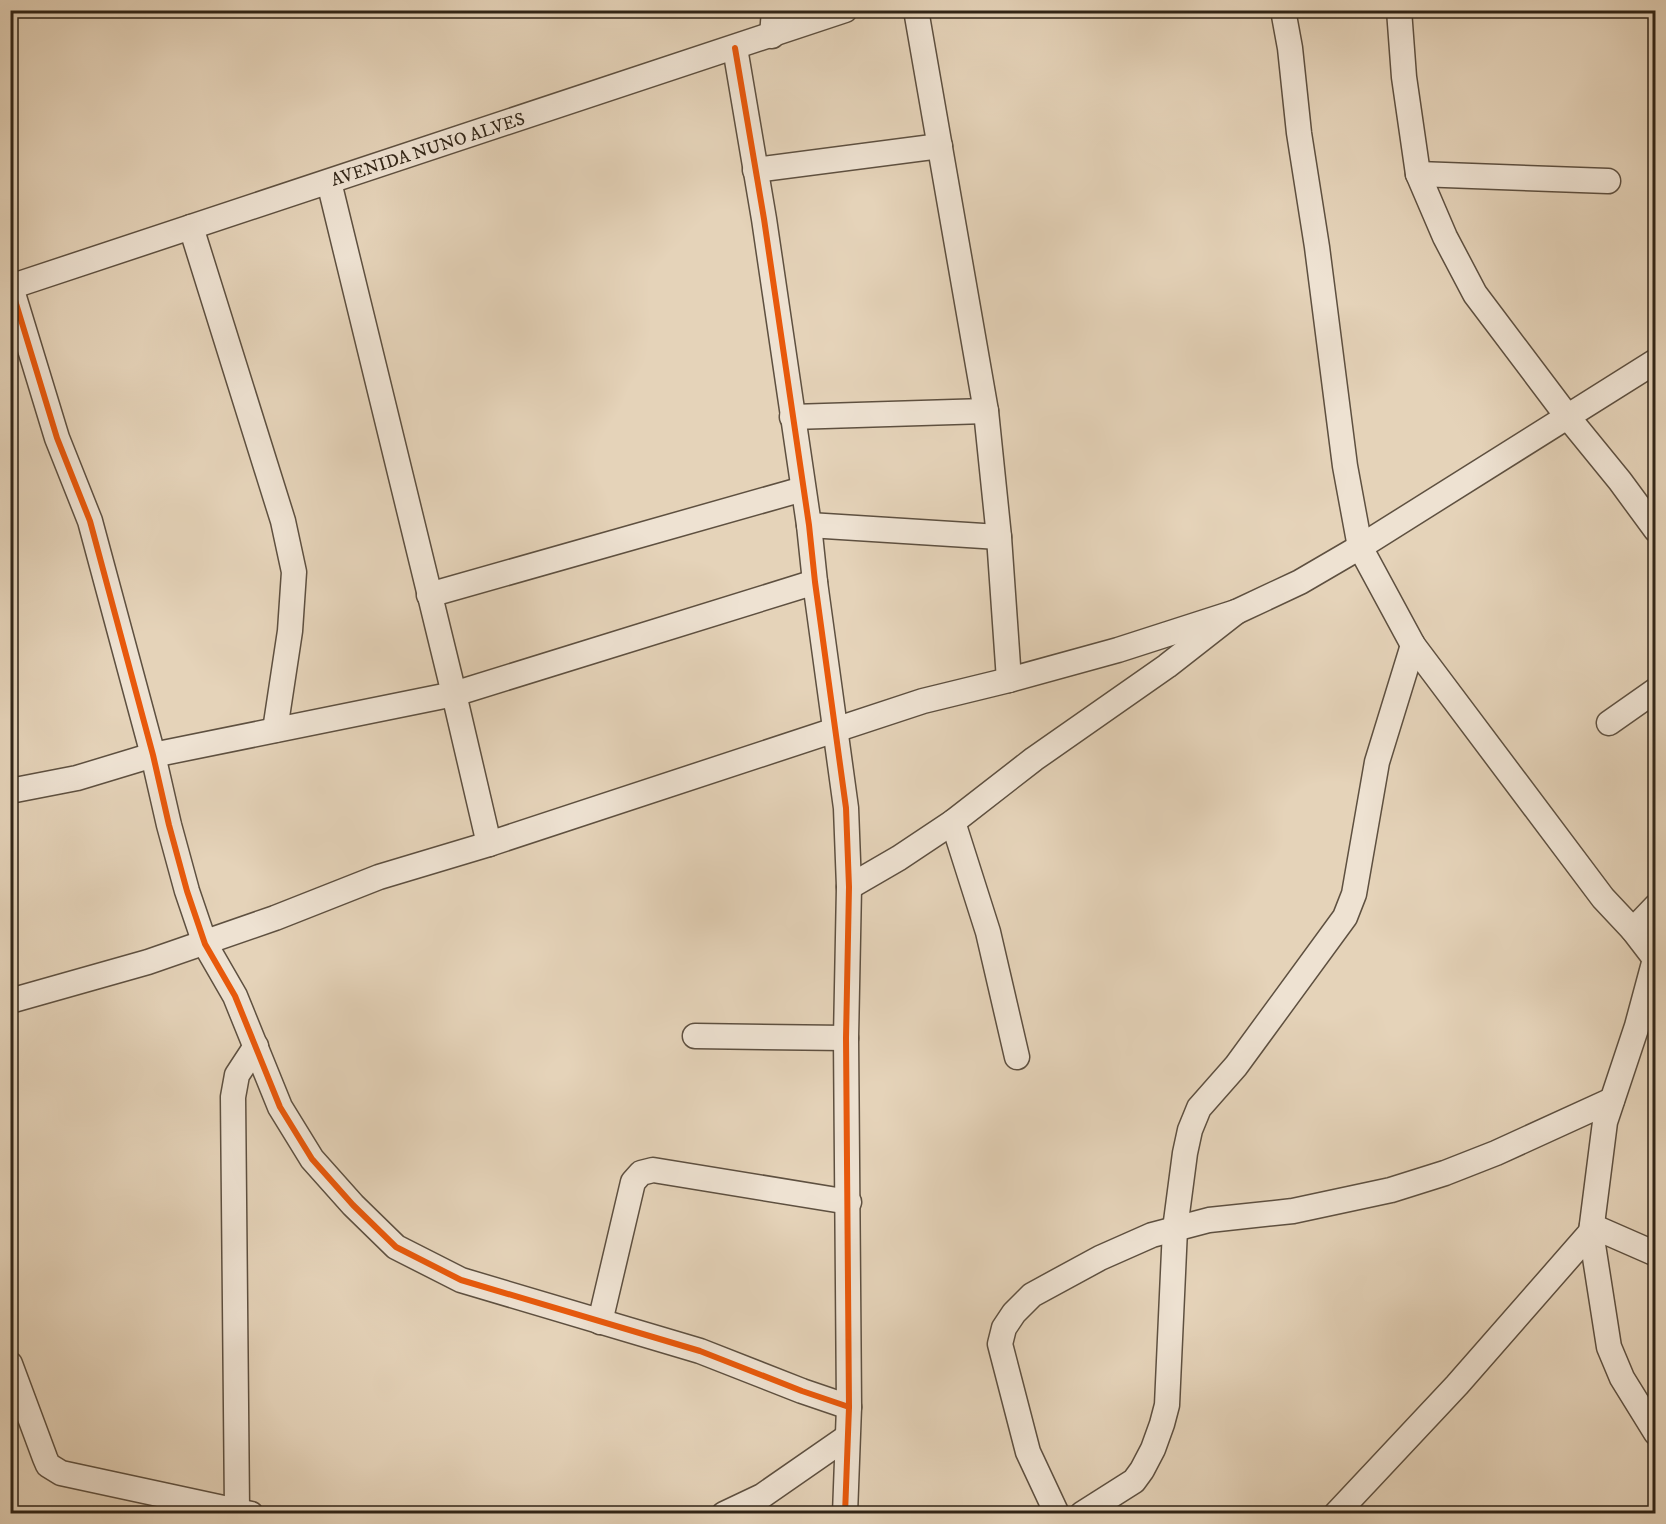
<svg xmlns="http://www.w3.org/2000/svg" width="1666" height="1524" font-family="'IM FELL DW Pica',serif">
	<rect width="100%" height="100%" fill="#e5d3b9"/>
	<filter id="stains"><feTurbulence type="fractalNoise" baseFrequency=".00333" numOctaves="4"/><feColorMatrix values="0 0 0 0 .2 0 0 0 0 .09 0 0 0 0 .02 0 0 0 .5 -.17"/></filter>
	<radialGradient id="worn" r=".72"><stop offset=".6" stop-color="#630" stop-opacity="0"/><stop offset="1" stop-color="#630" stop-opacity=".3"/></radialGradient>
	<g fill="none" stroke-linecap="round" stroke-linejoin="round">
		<defs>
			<g id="minor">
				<path d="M916,10L986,411L999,537L1009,680"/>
				<path d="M1283,10L1290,48L1299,133L1317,247L1345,466L1360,547L1413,645L1603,898L1633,930L1656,960"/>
				<path d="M1399,10L1404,77L1418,174L1445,237L1475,294L1567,416L1620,481L1656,530"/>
				<path d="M772,36L774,10"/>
				<path d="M735,48L764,219L809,525L815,582L846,808L849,887L846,1038L849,1407L845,1514"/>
				<path d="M755,170L940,146"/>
				<path d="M1418,174L1608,181"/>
				<path d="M329,182L454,694L489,844"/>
				<path d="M191,227L283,521L294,572L290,631L275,730"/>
				<path d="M10,287L845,10"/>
				<path d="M11,287L57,438L90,521L153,755L169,825L187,891L205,944L235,996L280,1107L312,1159L353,1205L396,1247L461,1280L700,1351L802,1391L849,1407"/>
				<path d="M792,417L986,411"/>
				<path d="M809,525L999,537"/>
				<path d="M429,595L803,489"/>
				<path d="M1609,723L1656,690"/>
				<path d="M10,791L77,778L153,755L454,694L815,582"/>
				<path d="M953,822L988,932L1017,1057"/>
				<path d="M849,887L899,858L953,822L1034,759L1167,666L1236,612L1300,582L1360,547L1656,361"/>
				<path d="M1633,930L1656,906"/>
				<path d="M1655,959L1637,1026L1605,1122L1591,1232L1609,1347L1622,1378L1656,1433"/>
				<path d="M10,1001L148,962L275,918L379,877L489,844L923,701L1009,680L1118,650L1236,612"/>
				<path d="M695,1036L846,1038"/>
				<path d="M1592,1226L1656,1254"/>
				<path d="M600,1322L633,1182L641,1173L653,1170L849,1202"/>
				<path d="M10,1364L45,1458L48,1465L61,1473L251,1514"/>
				<path d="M237,1509L233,1097L237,1075L256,1046"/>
				<path d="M724,1514L762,1496L847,1437"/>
				<path d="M1057,1514L1028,1452L1000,1344L1004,1328L1014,1313L1032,1295L1100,1258L1152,1235L1209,1220L1293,1211L1391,1190L1445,1173L1496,1153L1612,1100"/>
				<path d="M1082,1514L1134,1481L1142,1470L1153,1449L1162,1424L1167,1405L1175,1229L1185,1153L1190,1130L1199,1108L1236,1066L1345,917L1354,894L1377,762L1413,645"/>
				<path d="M1336,1514L1457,1385L1591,1232"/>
			</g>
		</defs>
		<use href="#minor" stroke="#5e5040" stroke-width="27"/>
		<use href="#minor" stroke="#eee2d2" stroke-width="24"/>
		<defs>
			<g id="cycleway">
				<path d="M735,48L764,219L809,525L815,582L846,808L849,887L846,1038L849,1407L845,1514"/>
				<path d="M11,287L57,438L90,521L153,755L169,825L187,891L205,944L235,996L280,1107L312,1159L353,1205L396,1247L461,1280L700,1351L802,1391L849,1407"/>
			</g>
		</defs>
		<use href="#cycleway" stroke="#eee2d2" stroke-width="10"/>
		<use href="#cycleway" stroke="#e8590c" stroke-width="6"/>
	</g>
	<g text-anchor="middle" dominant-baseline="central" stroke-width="5" stroke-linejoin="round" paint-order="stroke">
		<g font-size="18" fill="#312517" stroke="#eee2d2">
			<text transform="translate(428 150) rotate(-18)">AVENIDA NUNO ALVES</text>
		</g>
	</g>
	<rect width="1666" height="1524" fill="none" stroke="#e5d3b9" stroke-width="36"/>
	<rect x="12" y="12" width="1642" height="1500" fill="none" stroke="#312517" stroke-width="3"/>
	<rect x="18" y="18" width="1630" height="1488" fill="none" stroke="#312517" stroke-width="1.5"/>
	<rect width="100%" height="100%" filter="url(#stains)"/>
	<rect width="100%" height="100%" fill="url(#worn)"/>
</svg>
